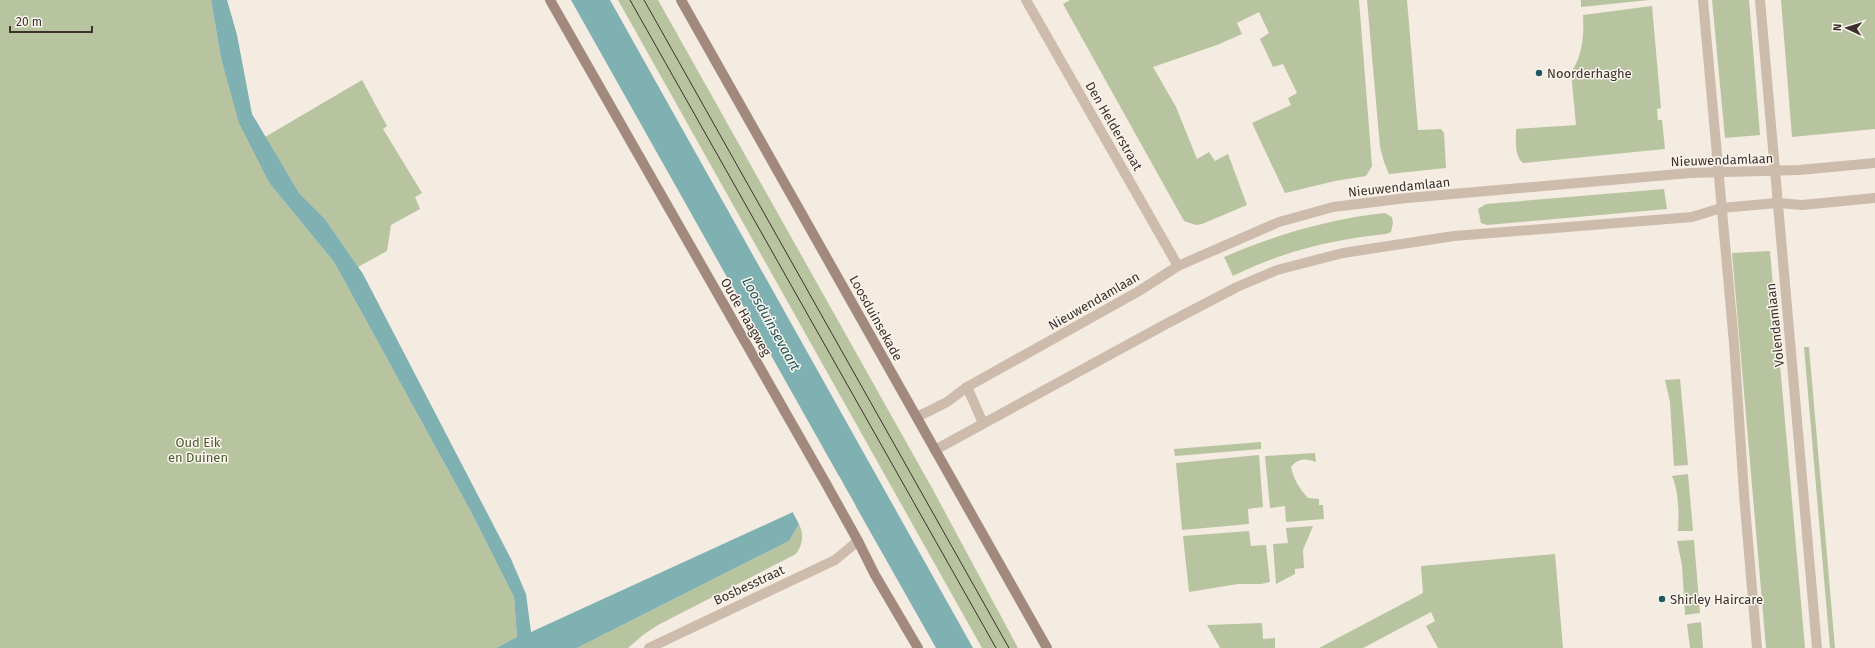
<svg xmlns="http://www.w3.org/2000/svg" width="1875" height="648" font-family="'Fira Sans',sans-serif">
	<rect width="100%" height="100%" fill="#f4ebe1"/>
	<g fill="#b8c4a0">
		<path d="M0,0H211L221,58L270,184L334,262L470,510L514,597L517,637L496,648H0Z"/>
		<path d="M618,0H658L932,488L1018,648H982Z"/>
		<path d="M1070,0H1359L1372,166L1366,176L1335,181L1285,193L1252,123L1291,105L1288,98L1297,93L1283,64L1273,67L1260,39L1269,33L1259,12L1237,23L1242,34L1217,45L1153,67L1176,107L1197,159L1209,152L1215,161L1228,154L1247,205L1202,224L1196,225L1184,221L1063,4Z"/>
		<path d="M1367,0H1407L1418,130L1441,129L1444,133L1446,168L1389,174L1384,162L1380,147Z"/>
		<path d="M1581,0H1649L1581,7Z"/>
		<path d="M1712,0H1749L1760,135L1725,138Z"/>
		<path d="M1781,0H1875V129L1792,137Z"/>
		<path d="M1652,6L1661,108L1657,109L1658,120H1662L1665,149L1523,163C1514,155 1516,141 1516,129L1576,125L1571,72C1583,56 1584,34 1583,15Z"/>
		<path d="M362,80L387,126L383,129L422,193L415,197L420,209L391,225L387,251L358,267L325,219L299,193L265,137Z"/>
		<path d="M1664,189L1667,209L1487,225L1481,223L1478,209L1486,204Z"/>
		<path d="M1385,213L1392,217L1393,223L1391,232L1386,234C1333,239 1281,252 1233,276L1224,257C1276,235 1328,219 1385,213Z"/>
		<path d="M1770,251L1805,648H1766L1732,253Z"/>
		<path d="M1804,347H1809L1835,648H1830Z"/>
		<path d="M1680,379L1688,465L1674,466L1670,402L1665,380Z"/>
		<path d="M1261,442V449L1175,456L1174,449Z"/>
		<path d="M1315,453L1316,462C1306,458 1298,458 1291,467C1293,478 1300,490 1308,498L1319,499V505H1323L1324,519L1286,522L1285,506L1270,508L1265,456Z"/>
		<path d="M1259,455L1263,507L1248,509L1249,524L1182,530L1176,463Z"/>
		<path d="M1688,474L1693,531H1678C1679,515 1679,491 1672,476Z"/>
		<path d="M799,524C804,535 803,544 796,554L658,625L643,635L628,648H577L789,541Z"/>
		<path d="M1313,526L1303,550L1304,568L1295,569V574L1276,584L1273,544L1288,543L1286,528Z"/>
		<path d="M1249,531L1251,546L1266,545L1270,582L1261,584H1238L1189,592L1183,536Z"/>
		<path d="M1694,540L1700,613L1685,615L1682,565L1677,541Z"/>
		<path d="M1555,554L1563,648H1438L1426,626L1435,621L1431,612L1363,648H1319L1423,593L1421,566Z"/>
		<path d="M1701,622L1703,648H1690L1687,624Z"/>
		<path d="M1262,623L1263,639L1275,638V648H1220L1207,625Z"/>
	</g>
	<path fill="#7fb0b2" d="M211,0H227L237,35L252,114L299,193L325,219L363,274L511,559L526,594L531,632L793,512L844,485L571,0H610L973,648H936L850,496L799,524L789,541L577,648H496L517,637L514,597L470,510L334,262L270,184L239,123L221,58Z"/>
	<path fill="#f4ebe1" d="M837,476H839L856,506L854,507L849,498L800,526L792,511L841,484Z"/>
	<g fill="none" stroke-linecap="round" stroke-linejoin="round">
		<g stroke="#cdbbac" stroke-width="10">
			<path d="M1026,0L1178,266"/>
			<path d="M967,387L983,423"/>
			<path d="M917,417L947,402L967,387L1139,291L1178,266L1279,222L1333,207L1407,198L1690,173L1799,170L1875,163"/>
			<path d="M935,450L1166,324L1237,287L1277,270L1343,253L1454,236L1692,217L1721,208L1777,203L1802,205L1875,198"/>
			<path d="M649,648L835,560L858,541"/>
		</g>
		<g stroke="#cdbbac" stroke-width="10">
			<path d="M1703,0L1734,343L1744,494L1757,648"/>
			<path d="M1760,0L1817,648"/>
		</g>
		<g stroke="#a18a7d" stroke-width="10">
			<path d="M550,0L824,480L858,541L875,575L918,648"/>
			<path d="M681,0L1047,648"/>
		</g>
		<g stroke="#3b302b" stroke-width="1">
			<path d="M630,0L996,648"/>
			<path d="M644,0L1009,648"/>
		</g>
	</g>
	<g fill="#1f5a5e" stroke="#fbf5ee" stroke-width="1.5">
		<circle cx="1539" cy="73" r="4"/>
		<circle cx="1662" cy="599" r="4"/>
	</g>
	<g text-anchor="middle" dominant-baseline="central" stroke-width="3" stroke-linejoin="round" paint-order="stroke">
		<g font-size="13" fill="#3b302b" stroke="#fbf5ee" text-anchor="start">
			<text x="1547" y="73">Noorderhaghe</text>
			<text x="1670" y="599">Shirley Haircare</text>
		</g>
		<g font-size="13" fill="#3b302b" stroke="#fbf5ee">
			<text transform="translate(1114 126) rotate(60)">Den Helderstraat</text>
			<text transform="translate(1722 160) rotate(-2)">Nieuwendamlaan</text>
			<text transform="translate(1399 187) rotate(-6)">Nieuwendamlaan</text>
			<text transform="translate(1094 301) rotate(-30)">Nieuwendamlaan</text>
			<text transform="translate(746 317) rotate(60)">Oude Haagweg</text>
			<text transform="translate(876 318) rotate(61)">Loosduinsekade</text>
			<text transform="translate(1775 325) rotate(-96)">Volendamlaan</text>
			<text transform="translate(749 585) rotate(-25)">Bosbesstraat</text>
		</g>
		<g font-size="13" fill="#4a5a2e" stroke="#fbf5ee">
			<text x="198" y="442">Oud Eik<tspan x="198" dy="15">en Duinen</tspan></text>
		</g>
		<g font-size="14" font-style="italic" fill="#1f5a5e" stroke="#fbf5ee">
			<text transform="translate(771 324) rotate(61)">Loosduinsevaart</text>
		</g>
	</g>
	<g transform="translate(1847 28) rotate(274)" stroke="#fbf5ee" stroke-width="3" paint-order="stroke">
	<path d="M0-3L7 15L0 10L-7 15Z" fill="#3b302b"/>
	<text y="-6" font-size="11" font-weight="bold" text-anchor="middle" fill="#3b302b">N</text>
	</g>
	<path d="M10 26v6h82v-6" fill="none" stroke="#3b302b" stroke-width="2"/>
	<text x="16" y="26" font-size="12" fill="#3b302b" stroke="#fbf5ee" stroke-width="3" paint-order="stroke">20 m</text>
</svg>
